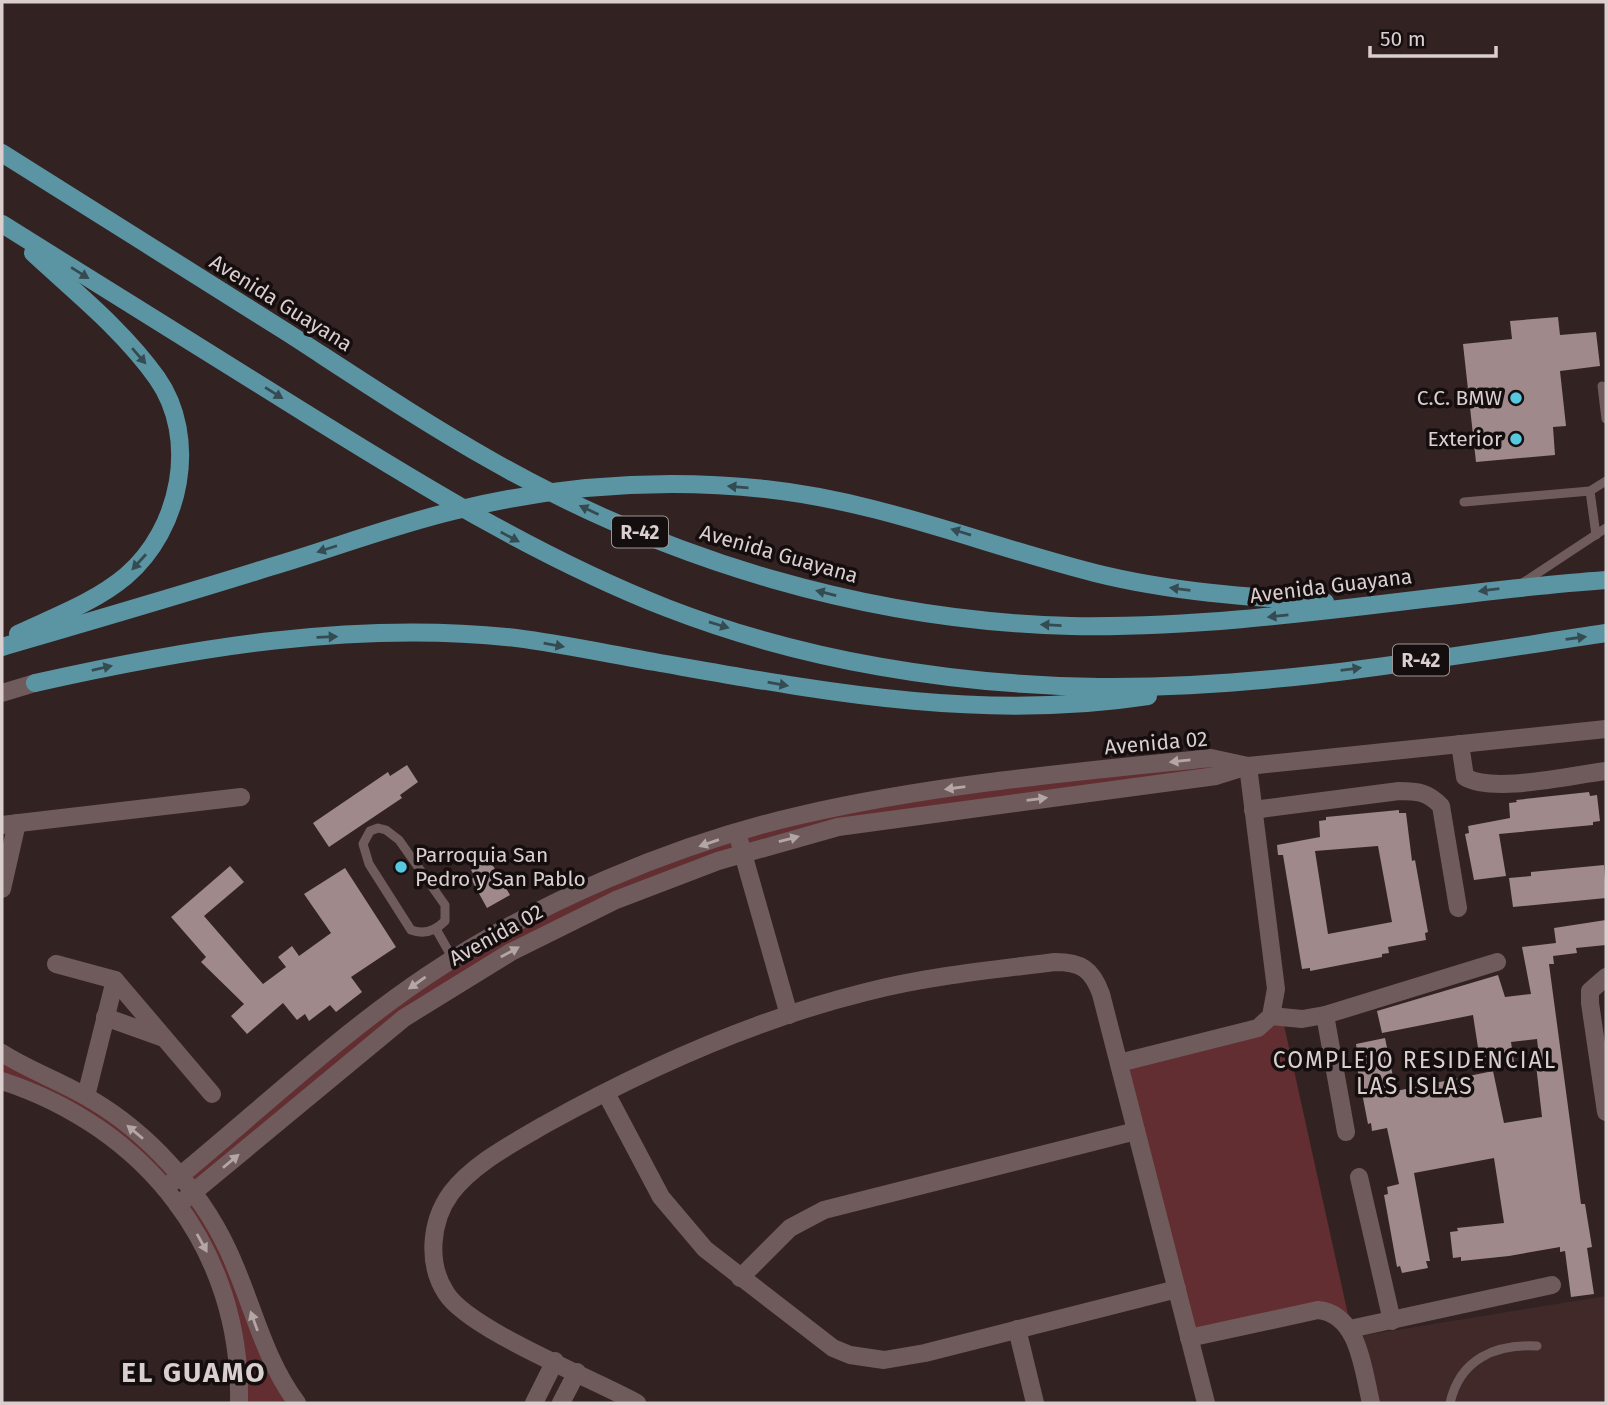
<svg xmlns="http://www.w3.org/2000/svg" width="1608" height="1405" font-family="'Fira Sans',sans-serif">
	<rect width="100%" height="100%" fill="#322"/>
	<path fill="#412929" d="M1606,1296V1403H1371L1353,1337Z"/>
	<g fill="#632e31">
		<path d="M1141,765L1248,766L966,808L718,861L450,987L192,1193L297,1403H239L233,1327L178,1205L192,1193L180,1177L165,1188L146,1166L2,1081V1053L64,1085L180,1177L336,1043L545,909L758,826Z"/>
		<path d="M1276,989L1353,1337L1332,1313L1189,1338L1119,1063L1258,1028Z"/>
	</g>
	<g fill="#9f898a" fill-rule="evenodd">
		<path d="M1558,317L1560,335L1596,332L1600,366L1560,371L1566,426L1553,427L1555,455L1476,462L1463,344L1512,339L1510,321Z"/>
		<path d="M407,765L418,782L400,795L402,798L329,847L313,823L388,772L390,776Z"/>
		<path d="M1589,792L1590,796L1597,795L1600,821L1593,822V825L1499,834L1506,876L1474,880L1465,834L1469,833L1468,826L1510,818L1509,803L1517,802L1516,800Z"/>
		<path d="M1399,810V813H1406L1412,861L1415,860L1428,932L1425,933L1426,940L1388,947L1389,953L1382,954V957L1310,971V968L1302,969L1283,855H1278L1277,845L1320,837L1319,821L1326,820V817ZM1378,846L1392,922L1328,934L1315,851Z"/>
		<path d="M489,859L510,895L487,908L471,879L475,877L471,870Z"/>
		<path d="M1604,865L1606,898L1513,907L1509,878L1531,876V872Z"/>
		<path d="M230,866L244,882L204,916L263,984L286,967L278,957L292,946L299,956L331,933L304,894L345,868L396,947L351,977L362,992L336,1012L330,1005L309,1021L305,1014L297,1020L283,1003L247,1034L231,1016L244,1004L201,962L206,957L171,917Z"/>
		<path d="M1606,920V945L1576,948L1577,953L1553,956L1554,964H1549L1581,1204H1585L1592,1247L1587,1248L1594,1294L1571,1297L1565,1251L1560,1252V1247L1509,1256L1461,1261V1257L1453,1258L1450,1232L1458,1231L1457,1228L1504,1223L1494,1158L1414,1173L1430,1261H1426L1428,1268L1402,1273L1400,1266L1397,1267L1384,1195L1388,1194L1387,1187L1399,1184L1387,1128L1372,1131L1371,1123L1368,1124L1354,1052L1357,1051L1356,1044L1385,1038L1396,1091L1493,1071L1504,1123L1542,1117L1536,1065H1540L1537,1039L1511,1042L1514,1062L1481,1067L1473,1015L1382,1033L1377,1011L1498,975L1505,997L1531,994L1522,947L1556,943L1554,928Z"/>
	</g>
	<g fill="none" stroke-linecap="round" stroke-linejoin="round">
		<g stroke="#705b5c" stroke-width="9">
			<path d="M1602,386L1606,419"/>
			<path d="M1590,491L1596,535"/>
			<path d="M1464,502L1590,491L1606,481"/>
			<path d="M1521,584L1606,528"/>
			<path d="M378,828L386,830L399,840L445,905V921C435,931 424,935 411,930L369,864L363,844L370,831Z"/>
			<path d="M436,929L453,959"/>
			<path d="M1450,1403C1460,1359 1495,1344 1537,1346"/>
		</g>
		<g stroke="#705b5c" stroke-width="18">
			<path d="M1460,744L1465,777C1493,794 1572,775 1606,771"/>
			<path d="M1253,810L1399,791C1417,791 1428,792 1441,806L1458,908"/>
			<path d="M2,825L241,797"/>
			<path d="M740,843L789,1015"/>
			<path d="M2,889L17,823"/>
			<path d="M56,964L115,980L212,1094"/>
			<path d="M1606,977L1590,991V1003L1606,1112"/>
			<path d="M1325,1015L1346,1132"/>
			<path d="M1271,1016L1302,1019L1325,1015L1497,962"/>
			<path d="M105,1017L161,1037"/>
			<path d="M2,1053C30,1071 63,1082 92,1100C148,1133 199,1189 227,1248C252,1300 262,1356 297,1403"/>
			<path d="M1119,1063L1258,1028L1271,1016L1276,989L1248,766"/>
			<path d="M2,1081C146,1128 242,1249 239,1403"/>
			<path d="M606,1093L661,1197L705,1249L833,1348L850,1355L884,1360L925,1353L1177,1289"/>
			<path d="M86,1096L115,980"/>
			<path d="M1359,1177L1392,1321"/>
			<path d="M165,1188C253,1117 334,1038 428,975C536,903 674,844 801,815C935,784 1075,772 1211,758L1248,766"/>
			<path d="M178,1205L404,1018L511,952L616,900L718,861L838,827L1216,776L1248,766L1606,729"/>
			<path d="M740,1278L790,1228L824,1210L1136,1131"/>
			<path d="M1017,1329L1035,1403"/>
			<path d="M1350,1329L1552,1285"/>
			<path d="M1189,1338L1318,1310C1359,1314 1363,1370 1371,1403"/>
			<path d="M534,1403L555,1361"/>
			<path d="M561,1403L577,1372"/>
			<path d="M637,1403C594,1379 469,1330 446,1293C427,1264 430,1222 451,1193C474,1163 512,1144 544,1125C646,1068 753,1020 866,992C928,976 992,970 1055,962C1081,962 1092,969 1101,994L1206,1403"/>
		</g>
		<path stroke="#705b5c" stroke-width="18" d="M2,693L35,683"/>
		<g stroke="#5b95a3" stroke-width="18">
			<path d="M2,153C97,213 193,273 288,333C356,377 423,422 494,462C669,561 869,621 1071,626C1251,629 1428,593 1606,580"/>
			<path d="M2,224C105,288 207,352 310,416C426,488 540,558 667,608C803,661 954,685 1099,687C1269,689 1439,658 1606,633"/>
			<path d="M18,634C54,617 95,602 126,576C181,529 199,438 157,378C123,330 75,292 33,253"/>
			<path d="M2,647C91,621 181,595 270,567C331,549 391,526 453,511C554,486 661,478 765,489C879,501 984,545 1095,573C1171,592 1248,597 1325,602"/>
			<path d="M35,683C192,648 355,620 516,638C563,644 609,654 655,662C821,691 979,722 1148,696"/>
		</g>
	</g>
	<defs><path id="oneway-solid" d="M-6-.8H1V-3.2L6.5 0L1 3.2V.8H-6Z" transform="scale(1.75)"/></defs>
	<g fill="#344b51">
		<use href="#oneway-solid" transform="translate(80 273) rotate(32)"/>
		<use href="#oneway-solid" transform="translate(139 356) rotate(49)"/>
		<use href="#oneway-solid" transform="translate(274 393) rotate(32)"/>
		<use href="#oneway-solid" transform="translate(738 487) rotate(-175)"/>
		<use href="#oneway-solid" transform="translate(589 510) rotate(-155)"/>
		<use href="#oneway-solid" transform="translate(961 532) rotate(-163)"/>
		<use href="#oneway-solid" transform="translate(510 537) rotate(28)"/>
		<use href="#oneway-solid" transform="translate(327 549) rotate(162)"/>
		<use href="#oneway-solid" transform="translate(139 562) rotate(132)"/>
		<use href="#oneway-solid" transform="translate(1180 589) rotate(-173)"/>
		<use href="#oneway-solid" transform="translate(1489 590) rotate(173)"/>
		<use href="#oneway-solid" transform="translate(826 593) rotate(-166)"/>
		<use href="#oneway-solid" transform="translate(1278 616) rotate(174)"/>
		<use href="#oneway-solid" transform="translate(719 625) rotate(17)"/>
		<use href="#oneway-solid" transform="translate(1051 625) rotate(-177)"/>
		<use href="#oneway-solid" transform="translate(327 637) rotate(-2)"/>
		<use href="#oneway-solid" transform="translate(1576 638) rotate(-8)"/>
		<use href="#oneway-solid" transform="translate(554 645) rotate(10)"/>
		<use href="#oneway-solid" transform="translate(102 668) rotate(-13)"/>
		<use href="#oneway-solid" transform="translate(1351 669) rotate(-7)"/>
		<use href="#oneway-solid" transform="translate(778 684) rotate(10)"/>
	</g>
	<g fill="#b5a6a6">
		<use href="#oneway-solid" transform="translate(1180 761) rotate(174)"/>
		<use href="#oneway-solid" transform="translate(955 788) rotate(172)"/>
		<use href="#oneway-solid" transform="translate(1037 799) rotate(-7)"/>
		<use href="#oneway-solid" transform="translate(789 839) rotate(-15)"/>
		<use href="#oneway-solid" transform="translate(709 843) rotate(161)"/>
		<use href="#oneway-solid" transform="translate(510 952) rotate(-29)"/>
		<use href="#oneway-solid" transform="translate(417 983) rotate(145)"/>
		<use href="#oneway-solid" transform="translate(135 1132) rotate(-140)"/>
		<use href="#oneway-solid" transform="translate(231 1161) rotate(-40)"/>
		<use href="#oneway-solid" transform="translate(202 1243) rotate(61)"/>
		<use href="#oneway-solid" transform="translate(254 1321) rotate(-110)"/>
	</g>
	<g fill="#56c9e0" stroke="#150e0e" stroke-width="2.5">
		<circle cx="1516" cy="398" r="7"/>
		<circle cx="1516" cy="439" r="7"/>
		<circle cx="401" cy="867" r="7"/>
	</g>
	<g text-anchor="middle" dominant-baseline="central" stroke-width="7" stroke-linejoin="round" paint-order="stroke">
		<g fill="#150e0e" stroke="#9f9494" stroke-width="2">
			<rect x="612" y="516.5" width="56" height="31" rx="5"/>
			<rect x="1393" y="644.5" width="56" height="31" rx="5"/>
		</g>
		<g font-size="19" font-weight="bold" fill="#dacece">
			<text x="640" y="532">R-42</text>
			<text x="1421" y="660">R-42</text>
		</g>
		<g font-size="21" fill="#dacece" stroke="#150e0e">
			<text transform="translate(281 303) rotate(32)">Avenida Guayana</text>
			<text transform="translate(779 554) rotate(16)">Avenida Guayana</text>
			<text transform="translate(1331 586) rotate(-7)">Avenida Guayana</text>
			<text transform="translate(1156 743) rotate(-5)">Avenida 02</text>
			<text transform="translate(496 935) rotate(-29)">Avenida 02</text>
		</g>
		<g font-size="21" fill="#dacece" stroke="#150e0e" text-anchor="end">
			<text x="1502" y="398">C.C. BMW</text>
			<text x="1502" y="439">Exterior</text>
			<text x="415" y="855" text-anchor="start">Parroquia San<tspan x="415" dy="24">Pedro y San Pablo</tspan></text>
		</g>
		<g font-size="23" letter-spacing="2" fill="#dacece" stroke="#150e0e">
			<text x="1415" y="1060">COMPLEJO RESIDENCIAL<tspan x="1415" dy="26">LAS ISLAS</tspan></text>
		</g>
		<g font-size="28" font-weight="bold" letter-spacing="2" fill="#dacece" stroke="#150e0e">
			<text x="194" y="1372">EL GUAMO</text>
		</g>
	</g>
	<rect width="1608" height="1405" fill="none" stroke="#dacece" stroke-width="7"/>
	<path d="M1370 46v10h126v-10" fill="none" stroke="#dacece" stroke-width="3.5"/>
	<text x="1380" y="46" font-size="21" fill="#dacece" stroke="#150e0e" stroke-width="5" paint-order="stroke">50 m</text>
</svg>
